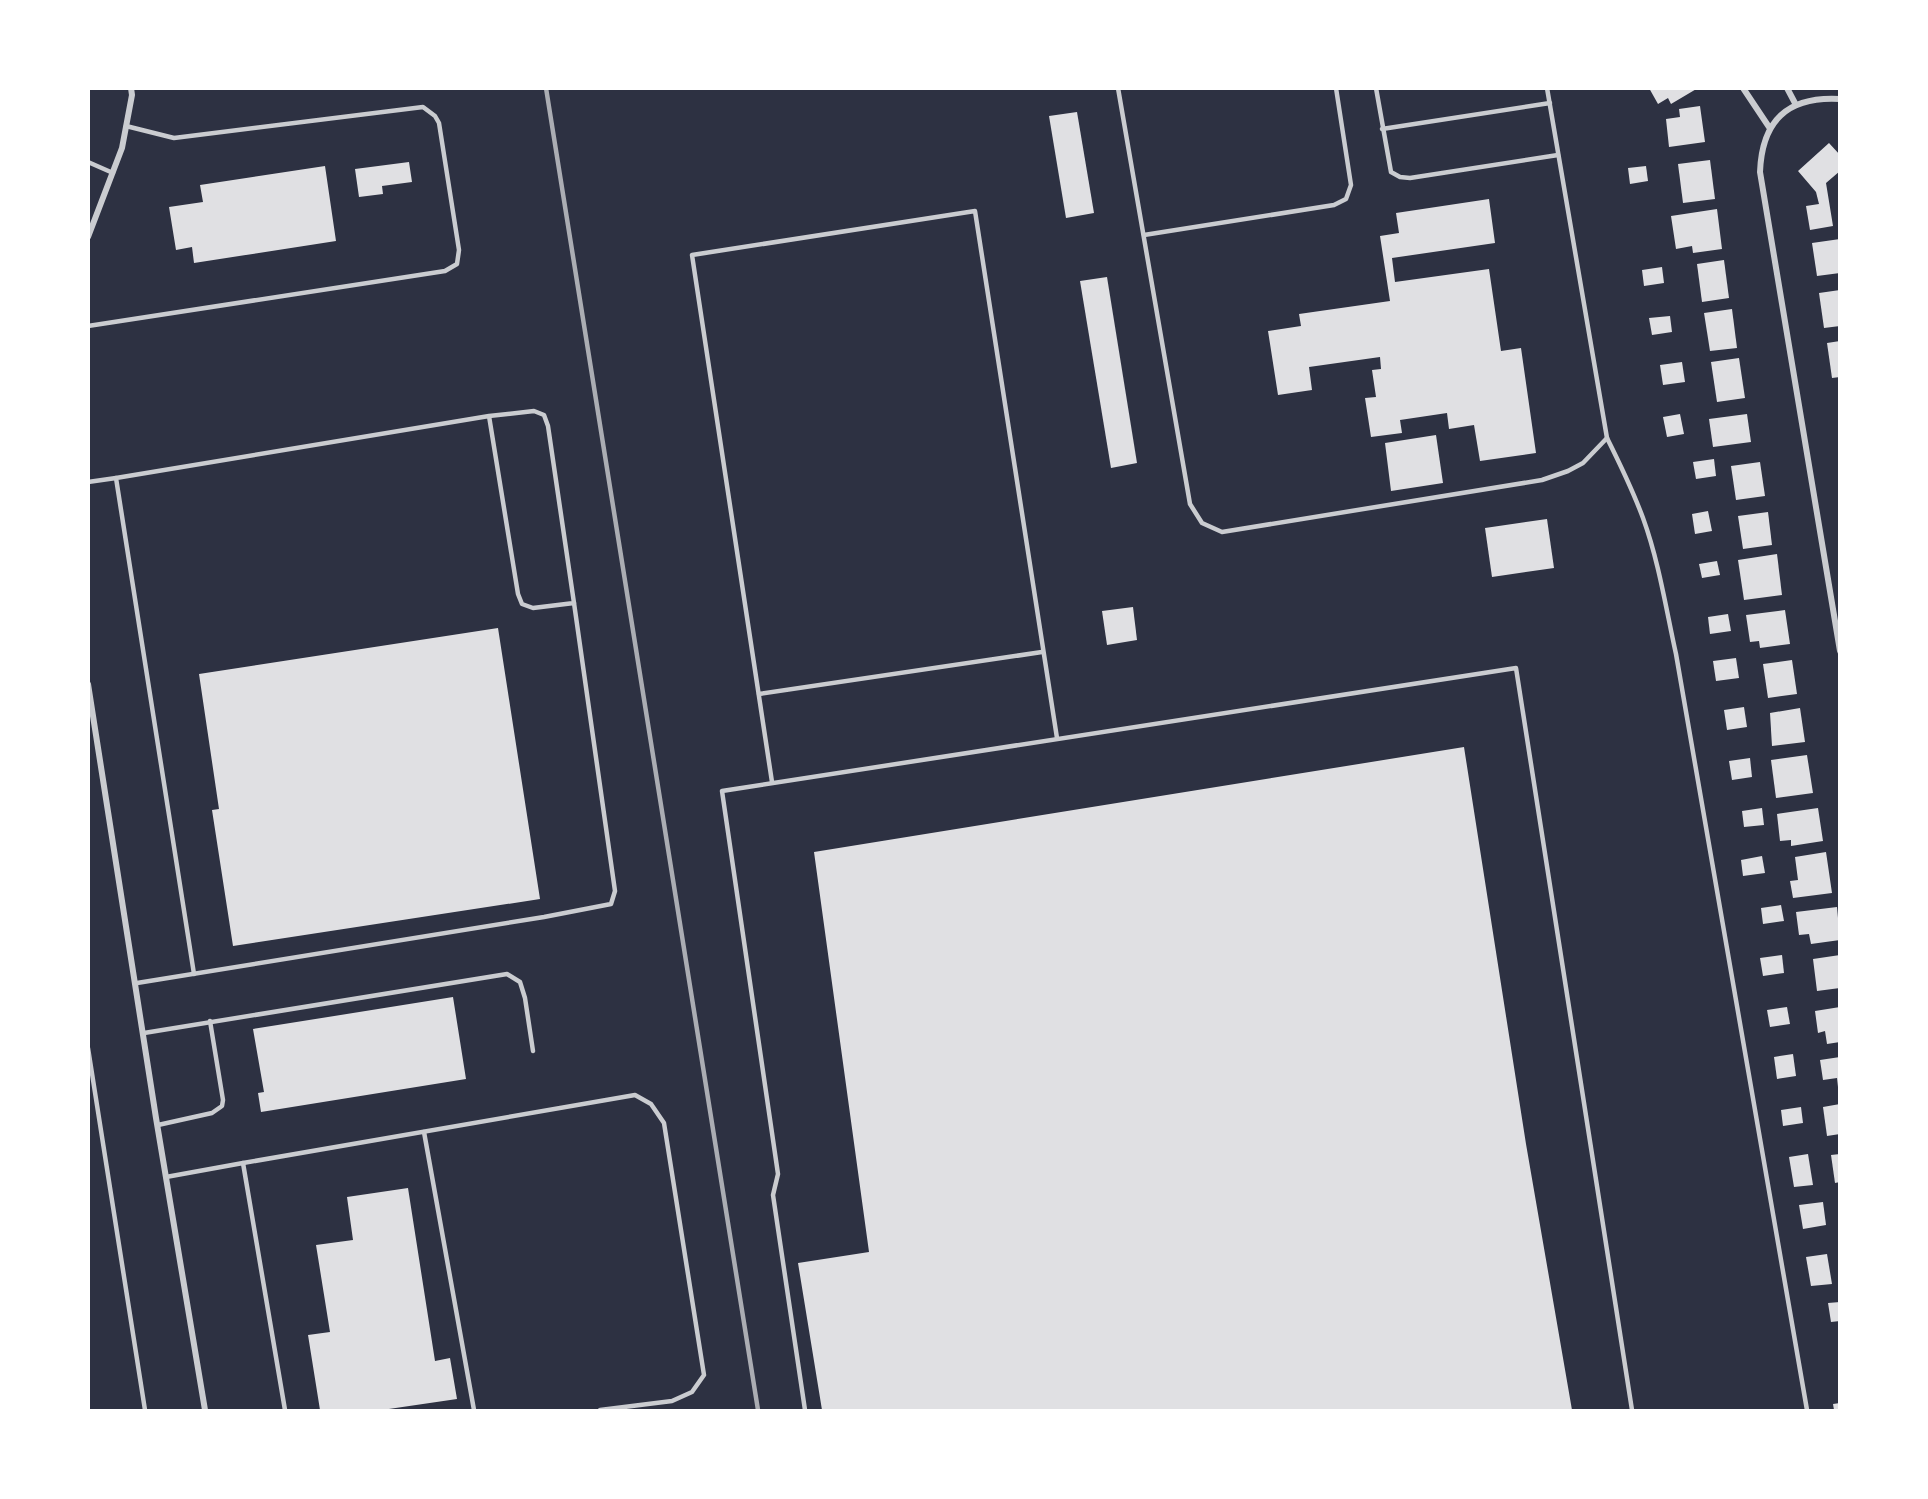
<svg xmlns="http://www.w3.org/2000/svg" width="1928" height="1499" font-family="'DejaVu Sans',sans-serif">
	<rect width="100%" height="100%" fill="#2d3142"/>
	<g fill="#e0e0e3">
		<path d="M1649,88H1698L1671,104L1668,98L1658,104Z"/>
		<path d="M1700,106L1705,142L1669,147L1666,119L1680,117L1679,109Z"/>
		<path d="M1077,112L1094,213L1066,218L1049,116Z"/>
		<path d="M1829,143L1840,155V171L1826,183L1833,226L1810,230L1806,206L1819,204L1816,192L1798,171Z"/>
		<path d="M1710,160L1715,199L1683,203L1678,164Z"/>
		<path d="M409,162L412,182L382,186L383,194L359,197L355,169Z"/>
		<path d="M325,166L336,241L194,263L192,247L176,250L169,207L203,202L200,185Z"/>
		<path d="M1646,166L1648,181L1630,184L1628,168Z"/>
		<path d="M1489,199L1495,243L1392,258L1395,282L1489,269L1501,351L1521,348L1536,453L1480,461L1474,425L1449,429L1447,413L1400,420L1402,433L1371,437L1365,398L1376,397L1372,370L1381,369L1380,357L1309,367L1312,390L1278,395L1268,331L1301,326L1299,314L1390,301L1380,236L1399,233L1396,213Z"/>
		<path d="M1717,209L1722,249L1693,253L1692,246L1676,249L1671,216Z"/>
		<path d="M1840,239V273L1817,276L1812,243Z"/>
		<path d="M1724,260L1729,298L1702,302L1697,264Z"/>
		<path d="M1662,267L1664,283L1644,286L1642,270Z"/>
		<path d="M1107,277L1137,463L1111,468L1080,281Z"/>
		<path d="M1840,290V326L1824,328L1819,293Z"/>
		<path d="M1732,309L1737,348L1710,351L1704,313Z"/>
		<path d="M1670,316L1672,332L1652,335L1649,318Z"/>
		<path d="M1840,341V377L1832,378L1827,343Z"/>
		<path d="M1739,358L1745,398L1717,402L1711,362Z"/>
		<path d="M1682,362L1685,382L1663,385L1660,365Z"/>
		<path d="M1680,414L1684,434L1667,437L1663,417Z"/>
		<path d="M1747,414L1751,442L1713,447L1709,419Z"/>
		<path d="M1436,435L1443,483L1391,491L1385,443Z"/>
		<path d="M1714,459L1716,476L1696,479L1693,462Z"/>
		<path d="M1760,462L1765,496L1736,500L1731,466Z"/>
		<path d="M1708,511L1712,531L1695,534L1692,514Z"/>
		<path d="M1768,512L1772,545L1743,549L1738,516Z"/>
		<path d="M1547,519L1554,568L1492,577L1485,528Z"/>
		<path d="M1777,554L1782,595L1744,600L1738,560Z"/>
		<path d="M1717,561L1720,575L1702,578L1699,564Z"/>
		<path d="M1133,607L1137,640L1107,645L1102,611Z"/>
		<path d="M1785,610L1790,644L1760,648L1759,641L1750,642L1746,615Z"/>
		<path d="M1728,614L1731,631L1710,634L1708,617Z"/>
		<path d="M498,628L540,899L233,946L212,810L219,809L199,674Z"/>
		<path d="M1736,658L1739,678L1716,681L1713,661Z"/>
		<path d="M1792,660L1797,694L1768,698L1763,664Z"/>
		<path d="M1744,707L1747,727L1727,730L1724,710Z"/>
		<path d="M1800,708L1805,742L1772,746L1770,713Z"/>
		<path d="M1464,747L1526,1144L1572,1410H822L798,1263L869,1252L814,852Z"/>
		<path d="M1807,755L1813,793L1776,798L1771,760Z"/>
		<path d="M1750,758L1752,777L1732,780L1729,761Z"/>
		<path d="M1762,808L1764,825L1744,827L1742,811Z"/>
		<path d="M1818,808L1823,841L1791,846V840L1780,841L1777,814Z"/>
		<path d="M1826,852L1832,893L1793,898L1790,881L1798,880L1795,857Z"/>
		<path d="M1762,856L1765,873L1743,876L1741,860Z"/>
		<path d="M1781,905L1784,921L1763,924L1761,908Z"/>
		<path d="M1837,907L1840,940L1811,944L1809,934L1799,935L1796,912Z"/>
		<path d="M1782,955L1784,973L1763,976L1760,958Z"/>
		<path d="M1840,955V988L1817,991L1813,959Z"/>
		<path d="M453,997L466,1079L261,1112L258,1093L264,1092L253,1029Z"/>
		<path d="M1787,1007L1790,1024L1770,1027L1767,1010Z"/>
		<path d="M1840,1007V1042L1827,1044L1825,1031L1818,1033L1815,1011Z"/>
		<path d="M1793,1054L1796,1076L1777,1079L1774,1057Z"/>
		<path d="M1840,1057V1087H1838L1837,1078L1823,1080L1820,1060Z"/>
		<path d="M1840,1104V1134L1827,1136L1823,1107Z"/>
		<path d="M1801,1107L1803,1123L1783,1126L1781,1110Z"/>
		<path d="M1808,1154L1813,1185L1794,1187L1789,1157Z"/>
		<path d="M1840,1154V1182L1835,1183L1831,1155Z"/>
		<path d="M408,1188L435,1361L450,1358L457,1399L382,1410H320L308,1335L330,1332L316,1245L353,1240L347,1197Z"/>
		<path d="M1823,1202L1826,1225L1803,1229L1799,1205Z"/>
		<path d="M1827,1254L1832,1284L1811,1286L1806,1257Z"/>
		<path d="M1840,1302V1321L1831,1322L1828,1303Z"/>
		<path d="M1840,1403V1410H1834L1833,1404Z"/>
	</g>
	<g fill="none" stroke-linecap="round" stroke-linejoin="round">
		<g stroke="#caccd0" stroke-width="4.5">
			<path d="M1118,88L1190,504L1202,523L1222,532L1542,480L1568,471L1583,463L1607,438"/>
			<path d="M1376,88L1391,172L1400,177L1410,178L1558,155"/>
			<path d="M1547,88L1607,438C1620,464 1633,491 1643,518C1659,562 1666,609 1676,654L1807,1410"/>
			<path d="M1382,129L1550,103"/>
			<path d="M88,162L113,173"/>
			<path d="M1144,235L1334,205L1346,199L1351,185L1336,88"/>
			<path d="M88,326L445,271L457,264L459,250L439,123L435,116L423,107L174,138L126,126"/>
			<path d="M88,482L116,478"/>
			<path d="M759,694L1042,652"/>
			<path d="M772,782L692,255L975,211L1057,738"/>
			<path d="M194,974L116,478L489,416L534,411L544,415L548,426L574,603L533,608L522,604L518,594L489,416"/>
			<path d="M137,983L544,917L611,904L615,891L574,603"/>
			<path d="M144,1033L507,974L520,982L525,998L533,1051"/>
			<path d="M88,1048L145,1410"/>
			<path d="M158,1125L212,1113L222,1106L223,1100L210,1021"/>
			<path d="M424,1132L474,1410"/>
			<path d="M243,1163L635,1095L651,1104L664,1123L704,1375L692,1392L672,1401L600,1410"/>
			<path d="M166,1177L243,1163L285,1410"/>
			<path d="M805,1410L773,1195L778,1174L722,791L1516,668L1632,1410"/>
		</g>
		<g stroke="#caccd0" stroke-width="6">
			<path d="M1743,88L1769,127"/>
			<path d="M1787,88L1796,105"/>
			<path d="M1840,99C1787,96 1762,121 1760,172L1840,651"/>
			<path d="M88,237L122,148L132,95L131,88"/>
			<path d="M88,684L156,1118L205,1410"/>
		</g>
		<path stroke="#abadb3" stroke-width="4.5" d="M546,88L758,1410"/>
	</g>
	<rect width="1928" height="1499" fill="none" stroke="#ffffff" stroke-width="180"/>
</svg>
